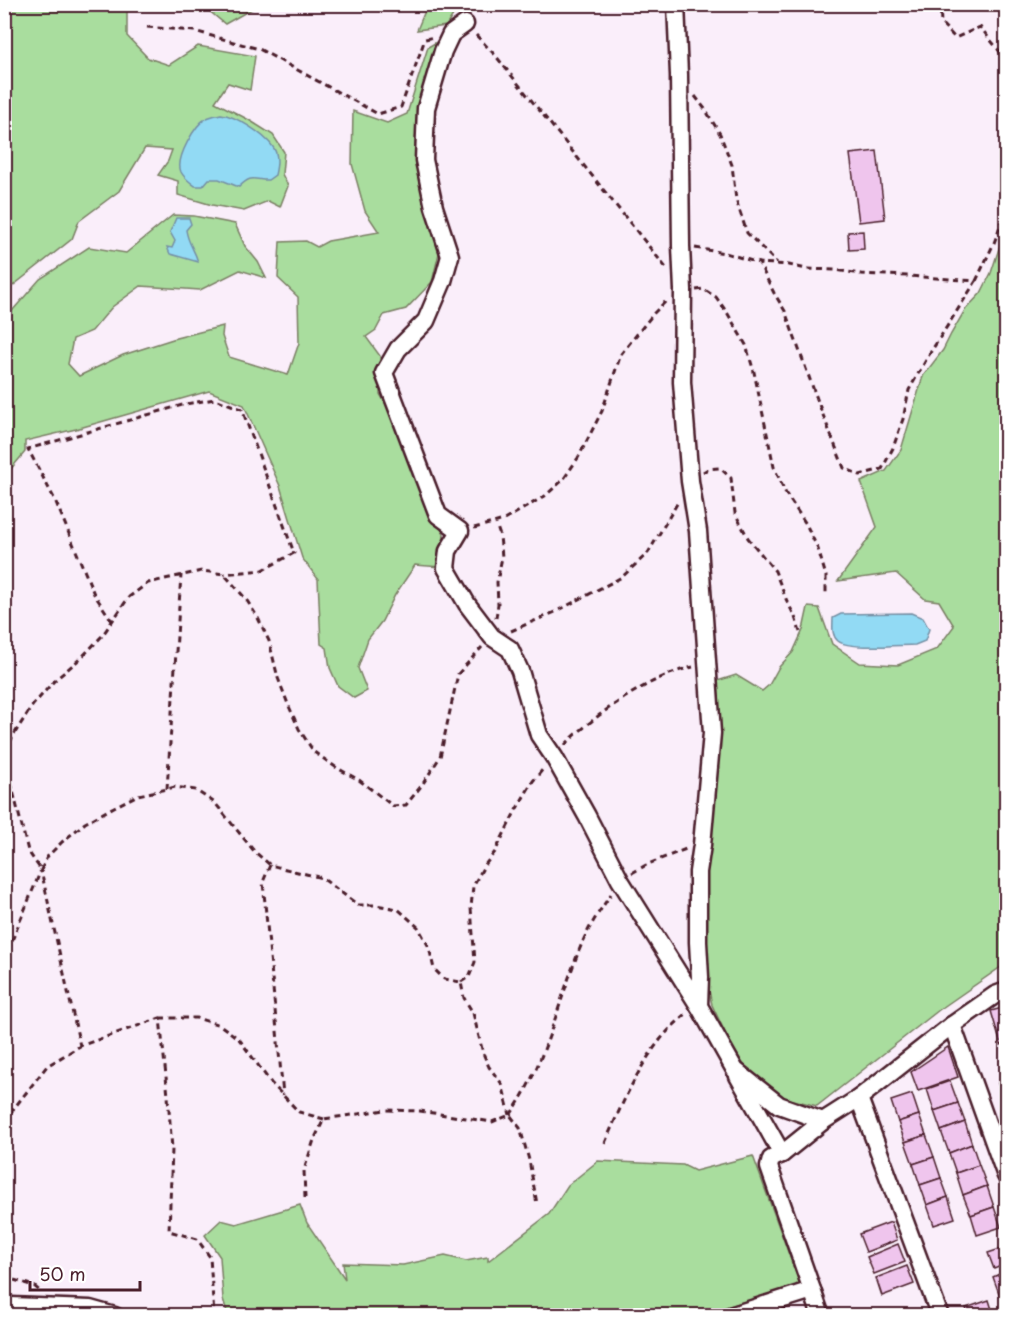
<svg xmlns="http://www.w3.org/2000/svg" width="1011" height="1320" font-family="'Playpen Sans',sans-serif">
	<rect width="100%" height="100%" fill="#faeefa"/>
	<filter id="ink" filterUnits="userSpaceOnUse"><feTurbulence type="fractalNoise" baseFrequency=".0167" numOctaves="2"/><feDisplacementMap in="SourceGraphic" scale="12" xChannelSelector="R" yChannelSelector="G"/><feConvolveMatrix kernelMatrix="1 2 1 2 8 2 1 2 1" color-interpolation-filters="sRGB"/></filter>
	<g filter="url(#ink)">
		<g fill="#a9dd9e" stroke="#7a7e64" stroke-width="1.5">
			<path d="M5,5H133L127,9V36L148,58L169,65L198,46L255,56L250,90L228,83L215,102L249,120L273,135L284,152L282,174L288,186L280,207L268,201L244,211L212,205L178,195V181L158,175L168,161L172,150L145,148L119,191L79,221L72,239L5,292Z"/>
			<path d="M202,5H259L225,24Z"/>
			<path d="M425,5H455V12L446,26L417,30L427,6Z"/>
			<path d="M440,40L422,97L441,245L432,282L406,309L384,315L376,330L366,337L380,356V394L394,418L428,509L444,534L441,567L415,565L395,595L382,621L368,639L358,668L367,691L354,698L338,686L330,668L327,648L321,644L318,579L302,558L280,486L244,405L209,391L76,429L25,441V452L5,476V319L40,279L89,247L126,253L173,215L194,216L235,224L245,246L258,262L266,278L240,270L200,290L141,286L112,307L92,331L73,339L68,364L79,376L123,355L176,338L223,326L222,336L229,357L288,375L299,343L298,297L278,278L280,242L306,241L317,247L328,241L379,232L365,211L352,164L353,111L387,123L407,114L428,47Z"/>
			<path d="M1006,227V966L1001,967L939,1010L817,1106L778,1096L750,1074L731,1045L712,1005L704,966L701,914L714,682L736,675L762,691L769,685L779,667L793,652L803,630L808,607L819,608L832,644L860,663L898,665L937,649L954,626L939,601L925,599L896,573L838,581L877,527L861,482L886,471L901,450L923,376L943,350L951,334L965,310L981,293L991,273Z"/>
			<path d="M753,1156L799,1282L794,1287L699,1315H228L223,1299L220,1257L205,1235L221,1220L236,1224L300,1205L307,1223L345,1279L343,1263L403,1265L445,1256L466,1261L488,1257V1261L549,1214L568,1185L598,1161L683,1165L695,1171Z"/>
		</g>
		<g fill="#92daf4" stroke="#758fa4" stroke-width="1.5">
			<path d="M221,114C236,116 264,134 273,147C279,155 277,166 275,175L268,180C253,180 252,174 239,187L219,179H209L203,186H195C190,182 184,178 181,172C175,159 195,124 207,118C211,116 217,115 221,114Z"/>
			<path d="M176,218H189L191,224L186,230C188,244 194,248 198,262L170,254L167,247L172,248L175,241L170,232Z"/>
			<path d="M911,613L923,618L929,629L925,641L915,645C899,645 849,650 838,641C831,635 833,626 833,618L841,614Z"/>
		</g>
		<g fill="#efc5ed" stroke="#4a1f2b" stroke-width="1.5">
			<path d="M877,151L885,219L859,222L850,154Z"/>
			<path d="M863,231L864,249L849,250L848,232Z"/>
			<path d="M1006,1007V1043L1001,1045L991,1011Z"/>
			<path d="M948,1047L958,1077L918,1091L911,1072Z"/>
			<path d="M1006,1080V1109L998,1083Z"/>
			<path d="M950,1081L958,1103L934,1111L927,1089Z"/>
			<path d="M912,1094L919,1115L898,1122L891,1101Z"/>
			<path d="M958,1103L965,1122L941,1131L934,1111Z"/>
			<path d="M919,1115L926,1135L905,1142L898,1122Z"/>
			<path d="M965,1122L972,1144L949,1153L941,1131Z"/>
			<path d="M926,1135L934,1157L913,1164L905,1142Z"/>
			<path d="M972,1144L979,1165L956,1173L949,1153Z"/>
			<path d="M934,1157L941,1178L920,1185L913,1164Z"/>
			<path d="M979,1165L987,1186L963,1195L956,1173Z"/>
			<path d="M941,1178L948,1197L927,1205L920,1185Z"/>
			<path d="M987,1186L994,1207L971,1215L963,1195Z"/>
			<path d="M948,1197L955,1218L934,1225L927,1205Z"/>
			<path d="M994,1207L1001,1227L977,1235L971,1215Z"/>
			<path d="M891,1222L897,1240L866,1252L859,1234Z"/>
			<path d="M898,1244L905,1262L874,1274L867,1257Z"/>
			<path d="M1006,1247V1264L994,1269L988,1253Z"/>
			<path d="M907,1266L914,1284L882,1296L876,1278Z"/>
			<path d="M1006,1271V1293L1000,1296L993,1277Z"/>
			<path d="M989,1300L994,1316H969L966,1308Z"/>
		</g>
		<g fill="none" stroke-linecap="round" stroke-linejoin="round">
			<defs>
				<g id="minor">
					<path d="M676,4L679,75L681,246L683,290L682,382L690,481L698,531L712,733L702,845L698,872V942L700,977L699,1006L735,1070L779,1105L823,1121"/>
					<path d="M465,24L451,34L443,51L426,108L424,160L434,207L450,256L443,281L426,321L398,349L384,373L438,515L460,531L448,551L446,568L467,604L492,637L510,649L520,671L539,735L554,757L587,816L620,880L699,1006"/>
					<path d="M952,1025L1006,1176"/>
					<path d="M738,1076L782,1154"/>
					<path d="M812,1290L821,1316"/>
					<path d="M4,1307L11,1306L90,1309L115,1316"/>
					<path d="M730,1316L812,1290L769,1167L771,1159L782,1154L823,1121L859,1098"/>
					<path d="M940,1316L859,1098L952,1025L995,995L1006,991"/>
				</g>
			</defs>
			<use href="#minor" stroke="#4a1f2b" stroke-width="21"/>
			<g stroke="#4a1f2b" stroke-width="3" stroke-dasharray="6 4.5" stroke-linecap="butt">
				<path d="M940,4L941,23L955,38L980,27L1001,53L1006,63"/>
				<path d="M147,27L194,31L259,49L378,114L401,107L425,39L434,37"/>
				<path d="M476,35L495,55L667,269"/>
				<path d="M695,96L705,109L720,134L732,165L736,200L747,233L777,263"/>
				<path d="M695,248L725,253L759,263L774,293L785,311L821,410L844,468L860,475L882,469L893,448L903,419L909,390L930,353L976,281L908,276L861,274L835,270L806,269L789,265L759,263"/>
				<path d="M976,281L994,243L1006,209"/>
				<path d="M696,290L703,289L716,297L728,314L746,345L754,372L774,467L786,494L806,524L818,549L826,576V594"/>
				<path d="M703,472L708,469L720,468L731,478L735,513L748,538L775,571L786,599L795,617L800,632"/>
				<path d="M474,528L504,520L545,496L563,480L578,458L602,411L621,354L654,313L668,299"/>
				<path d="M496,618L498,604L497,582L502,557L500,536L496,524"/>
				<path d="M112,621L94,594L55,500L28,449L186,404L215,399L242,409L294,553L263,570L224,574"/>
				<path d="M511,631L555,612L622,577L648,553L678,502"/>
				<path d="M565,745C594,715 652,675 693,667"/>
				<path d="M4,752L18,728L33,705L54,681L82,657L102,636L129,597L148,583L174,577L202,571L224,574L246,599L258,618L269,641L278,678L288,704L299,729L314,752L337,768L359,780L393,806L406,805L422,785L440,757L458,674L482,647"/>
				<path d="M4,763L10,779L28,851L41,870"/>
				<path d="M167,789L181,575"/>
				<path d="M270,865L263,882L283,1095"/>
				<path d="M41,870L47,857L62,842L85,823L114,807L138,795L167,789L175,787L195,790L215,803L254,851L270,865L322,878L358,905H376L398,909L418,927L429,947L434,969L444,979L461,982L464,998L473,1013L483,1053L489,1067L502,1084L510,1115"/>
				<path d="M632,873L648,864L686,849"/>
				<path d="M4,960L41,870L80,1046"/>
				<path d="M461,982L469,977L475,962L471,908L473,886L484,866L495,852L516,810L533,781L544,768"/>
				<path d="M160,1018H196L220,1025L239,1039L271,1083L299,1112L324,1119"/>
				<path d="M510,1115C547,1064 558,999 583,941C590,925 601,909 611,894"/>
				<path d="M4,1121L47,1066L80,1046L160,1018L168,1096L172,1149L169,1231L197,1239L210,1257L214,1316"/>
				<path d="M605,1143C620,1108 636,1071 660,1040C667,1031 677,1022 686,1014"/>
				<path d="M305,1198L304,1170L314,1140L324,1119L385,1110L420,1111L492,1122L510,1115L520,1128L529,1160L537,1204"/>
				<path d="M4,1277L34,1286L41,1292"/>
			</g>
			<use href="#minor" stroke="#fff" stroke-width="16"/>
		</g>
	</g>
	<rect width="1011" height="1320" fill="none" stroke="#fff" stroke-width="24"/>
	<rect x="12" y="12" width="987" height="1296" fill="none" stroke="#4a1f2b" stroke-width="2" filter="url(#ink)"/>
	<path d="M30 1281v9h110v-9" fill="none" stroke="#4a1f2b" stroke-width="3"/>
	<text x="39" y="1281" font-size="18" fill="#4a1f2b" stroke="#ffffff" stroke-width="4.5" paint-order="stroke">50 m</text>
</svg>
